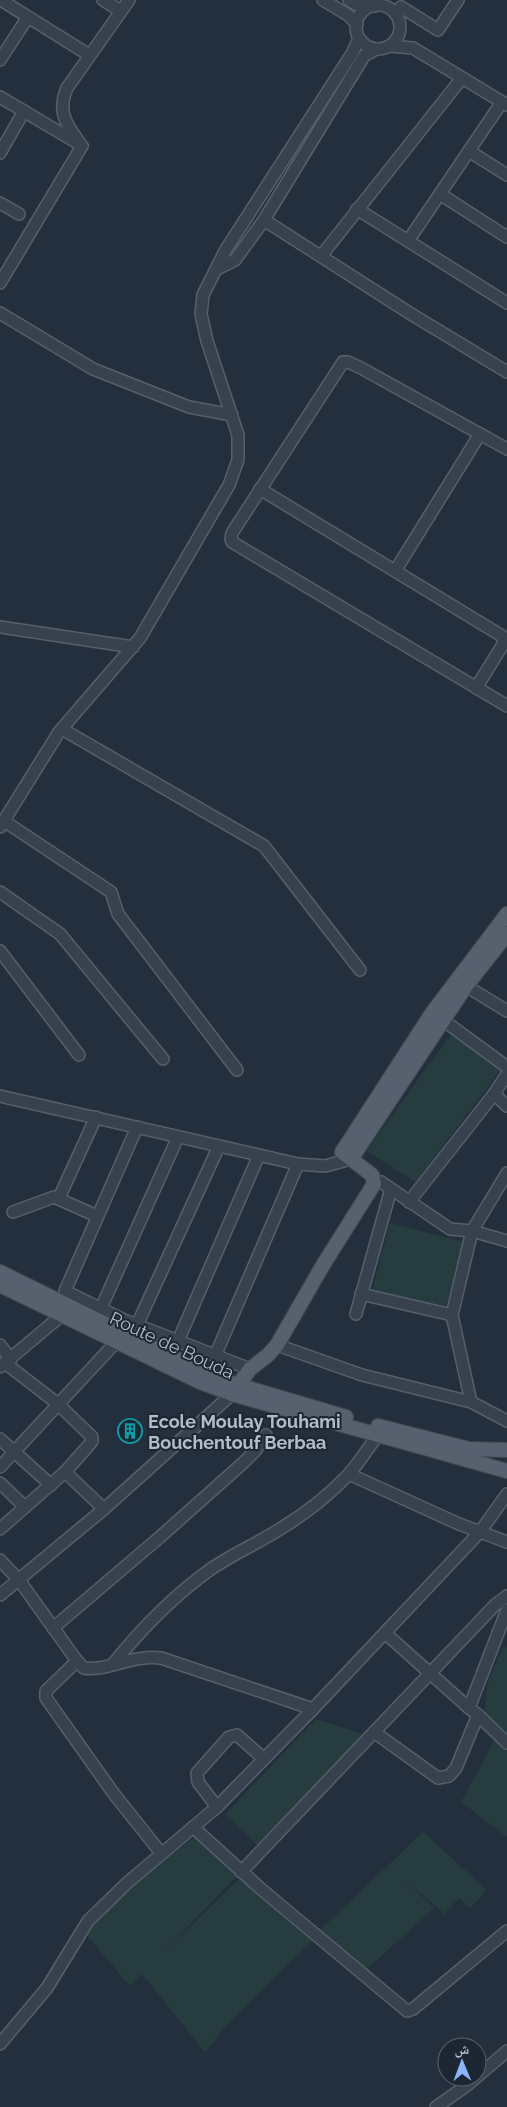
<svg xmlns="http://www.w3.org/2000/svg" width="507" height="2107" font-family="Raleway,'Noto Naskh Arabic',sans-serif">
	<rect width="100%" height="100%" fill="#242f3e"/>
	<g fill="#263c3f">
		<path d="M452,1033L501,1069L416,1182L366,1151Z"/>
		<path d="M390,1223L464,1242L447,1309L372,1290Z"/>
		<path d="M504,1645L507,1648V1738L484,1716L488,1682Z"/>
		<path d="M316,1719L369,1736L261,1849L225,1814Z"/>
		<path d="M496,1738L507,1749V1837L461,1802Z"/>
		<path d="M423,1832L487,1890L470,1908L459,1898L444,1914L405,1880L434,1908L366,1970L319,1931Z"/>
		<path d="M199,1834L239,1874L162,1954L241,1877L315,1938L227,2025L205,2052L142,1974L130,1986L84,1932L133,1883Z"/>
	</g>
	<g fill="none" stroke-linecap="round" stroke-linejoin="round">
		<defs>
			<g id="minor">
				<path d="M1,0L89,55"/>
				<path d="M103,0L121,11"/>
				<path d="M323,0L348,15L357,24"/>
				<path d="M349,0L355,4L374,6"/>
				<circle cx="378" cy="27" r="22"/>
				<path d="M401,7L438,30L458,0"/>
				<path d="M389,46L413,48L507,105"/>
				<path d="M0,60L28,17"/>
				<path d="M0,97L76,142"/>
				<path d="M469,151L507,175"/>
				<path d="M0,153L24,111"/>
				<path d="M440,194L507,237"/>
				<path d="M0,203L19,214"/>
				<path d="M357,209L507,303"/>
				<path d="M264,220L411,314L507,372"/>
				<path d="M408,241L502,102"/>
				<path d="M321,256L462,78"/>
				<path d="M217,269L235,260L264,220L364,56L376,49"/>
				<path d="M0,283L82,146C68,127 56,113 67,88L129,0"/>
				<path d="M0,313L93,369L189,407L232,415"/>
				<path d="M507,449L361,368L348,362H343L232,533L231,539L232,542L507,706"/>
				<path d="M260,489L502,636L504,639L502,646L476,688"/>
				<path d="M395,571L480,434"/>
				<path d="M0,627L133,647"/>
				<path d="M62,729L264,846L360,970"/>
				<path d="M4,821L111,892L118,914L237,1070"/>
				<path d="M0,827L59,732L140,638L229,485L238,460V435L207,341L201,314L203,295L225,251L353,52L359,38"/>
				<path d="M0,892L60,934L163,1059"/>
				<path d="M0,951L79,1055"/>
				<path d="M466,986L507,1011"/>
				<path d="M443,1020L507,1067"/>
				<path d="M494,1094L507,1106"/>
				<path d="M0,1096L298,1164L325,1166L351,1159"/>
				<path d="M137,1127L65,1291L124,1320L250,1369"/>
				<path d="M374,1181L381,1182L450,1229L472,1231L507,1241"/>
				<path d="M59,1198L96,1117"/>
				<path d="M409,1202L494,1094L507,1074"/>
				<path d="M13,1212L54,1197L97,1216"/>
				<path d="M361,1294L452,1315L472,1231L507,1173"/>
				<path d="M101,1308L178,1137"/>
				<path d="M356,1314L391,1189"/>
				<path d="M452,1315L471,1402L507,1421"/>
				<path d="M137,1325L219,1146"/>
				<path d="M178,1341L259,1155"/>
				<path d="M0,1345L11,1359"/>
				<path d="M277,1345L362,1375L471,1402"/>
				<path d="M215,1356L298,1164"/>
				<path d="M5,1363L58,1404L92,1437V1441L89,1445L65,1472L25,1507"/>
				<path d="M0,1367L62,1315"/>
				<path d="M0,1439L51,1485"/>
				<path d="M0,1467L117,1341"/>
				<path d="M65,1472L104,1509"/>
				<path d="M349,1474L459,1524L507,1542"/>
				<path d="M0,1483L25,1507L0,1529"/>
				<path d="M0,1560L19,1580L77,1661L84,1668C106,1672 133,1654 161,1658L313,1709"/>
				<path d="M0,1595L104,1509L232,1394"/>
				<path d="M53,1628L160,1537L243,1463L255,1451L266,1435"/>
				<path d="M385,1633L469,1708"/>
				<path d="M77,1661L46,1691V1698L114,1794L161,1853"/>
				<path d="M113,1664C142,1628 173,1596 211,1569C233,1554 258,1543 280,1529C305,1514 328,1496 348,1475C359,1463 368,1448 378,1435"/>
				<path d="M478,1715L507,1743"/>
				<path d="M374,1732L438,1778L449,1776L456,1768L478,1715L469,1708L507,1610"/>
				<path d="M217,1807L198,1782L197,1773L229,1737L237,1735L264,1759"/>
				<path d="M193,1827L261,1889L407,2011L413,2009L507,1931"/>
				<path d="M241,1872L495,1605L507,1596"/>
				<path d="M0,2044L47,1988L88,1921L127,1883L217,1807L313,1709L480,1532L507,1494"/>
				<path d="M436,2107L466,2086L507,2051"/>
			</g>
			<g id="major">
				<path d="M351,1159L466,986L507,934"/>
				<path d="M0,1272L205,1373L238,1385L346,1417"/>
				<path d="M0,1285L200,1382L232,1394L507,1471"/>
				<path d="M232,1394L250,1369L268,1355L277,1345L323,1265L374,1184L372,1175L342,1152L432,1013L507,914"/>
				<path d="M378,1426L469,1449L507,1450"/>
			</g>
		</defs>
		<use href="#minor" stroke="#565f6c" stroke-width="14"/>
		<use href="#major" stroke="#414a57" stroke-width="16"/>
		<use href="#minor" stroke="#38414e" stroke-width="11"/>
		<use href="#major" stroke="#56606e" stroke-width="14"/>
	</g>
	<defs>
		<symbol id="building-ring" viewBox="-11 -11 22 22"><circle r="9.5" fill="#1d2633" stroke="#0f9aa8" stroke-width="1.5"/><path d="M-4-6H4V6H1V3H-1V6H-4ZM-2.5-4.3h1.7v1.8h-1.7ZM.8-4.3h1.7v1.8H.8ZM-2.5-1h1.7V.8h-1.7ZM.8-1h1.7V.8H.8Z" fill="#0f9aa8"/></symbol>
	</defs>
	<g fill-rule="evenodd">
		<use href="#building-ring" x="116" y="1417" width="28" height="28"/>
	</g>
	<g text-anchor="middle" dominant-baseline="central" stroke-width="4" stroke-linejoin="round" paint-order="stroke">
		<g font-size="18" fill="#b4bcc9" stroke="#1d2633">
			<text transform="translate(172 1345) rotate(25)">Route de Bouda</text>
		</g>
		<g font-size="18" font-weight="bold" fill="#b4bcc9" stroke="#1d2633" text-anchor="start">
			<text x="148" y="1421">Ecole Moulay Touhami<tspan x="148" dy="21">Bouchentouf Berbaa</tspan></text>
		</g>
	</g>
	<g transform="translate(462 2062) rotate(359)"><circle r="24" fill="#1d2633" stroke="#59626f"/>
	<path d="M0-4L9 19L0 12L-9 19Z" fill="#8ab4f8"/>
	<text y="-8" font-size="14" font-weight="bold" text-anchor="middle" fill="#b4bcc9">ش</text>
	</g>
</svg>
